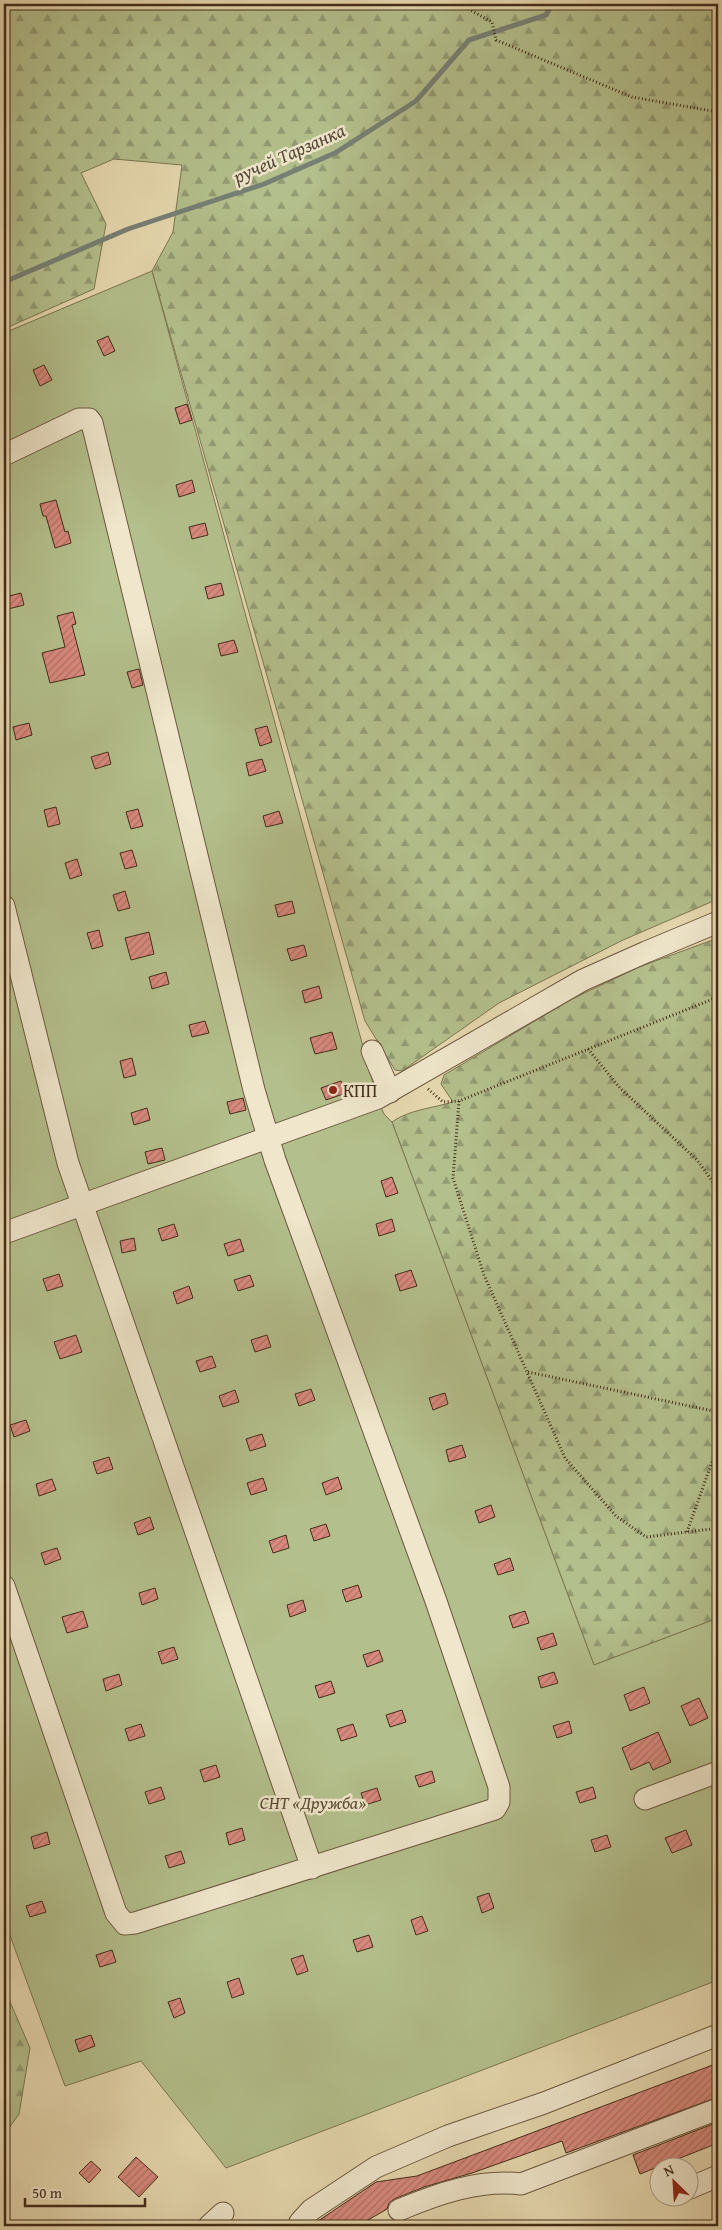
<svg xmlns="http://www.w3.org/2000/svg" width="722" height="2230" font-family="'Gentium Book Plus',serif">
	<defs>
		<pattern id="forest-firs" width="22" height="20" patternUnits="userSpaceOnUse" patternTransform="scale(1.25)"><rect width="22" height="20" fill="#b3bf8c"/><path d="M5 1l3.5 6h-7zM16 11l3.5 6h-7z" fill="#939b72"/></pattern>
		<pattern id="building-hatch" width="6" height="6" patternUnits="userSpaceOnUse" patternTransform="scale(1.25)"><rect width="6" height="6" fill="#d98a7e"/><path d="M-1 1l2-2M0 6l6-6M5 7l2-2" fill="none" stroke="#b27166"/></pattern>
	</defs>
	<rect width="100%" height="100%" fill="#e6d8af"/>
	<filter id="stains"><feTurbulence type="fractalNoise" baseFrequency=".004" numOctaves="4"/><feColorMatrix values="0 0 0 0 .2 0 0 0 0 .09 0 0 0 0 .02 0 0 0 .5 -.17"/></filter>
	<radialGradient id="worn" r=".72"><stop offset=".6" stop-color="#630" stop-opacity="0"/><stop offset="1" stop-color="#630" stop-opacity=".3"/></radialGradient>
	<g fill="url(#forest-firs)" stroke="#7c7652">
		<path d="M4,4H718V899L623,940L499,1003L402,1071L395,1070L365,1021L152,271L173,232L182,165L114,159L81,173L106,224L94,289L4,329Z"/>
		<path d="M718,938V1618L594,1665L392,1122C408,1110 433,1108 453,1102L441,1084L444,1075L572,999L639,967Z"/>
		<path d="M4,1988L30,2048L19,2114L4,2135Z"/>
	</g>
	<path fill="#b3bf8c" stroke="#7c7652" d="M152,271L377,1098L384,1114L392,1122L594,1665L718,1618V1980L226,2168L141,2061L65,2086L4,1919V333Z"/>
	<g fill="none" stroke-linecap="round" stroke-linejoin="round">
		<path stroke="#768075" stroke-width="5" d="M4,282L128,229L264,184L335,153L416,101L469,40L546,15L552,4"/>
	</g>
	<g fill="url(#building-hatch)" stroke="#442c19">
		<path d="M108,336L115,351L104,356L97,341Z"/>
		<path d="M44,365L52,380L40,386L33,370Z"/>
		<path d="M187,404L192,420L180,424L175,408Z"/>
		<path d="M192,480L195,492L179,497L176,485Z"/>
		<path d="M56,500L65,532L68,531L71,543L55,548L46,516H43L40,504Z"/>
		<path d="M205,523L208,535L192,539L189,527Z"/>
		<path d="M221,583L224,595L208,599L205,587Z"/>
		<path d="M21,593L24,605L8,609L5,597Z"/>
		<path d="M73,612L76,624L72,625L85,675L50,683L42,653L65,647L57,616Z"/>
		<path d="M234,640L238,652L221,656L218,644Z"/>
		<path d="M139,669L143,685L132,688L127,672Z"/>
		<path d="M29,723L32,735L16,740L13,727Z"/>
		<path d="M267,726L272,742L260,746L255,729Z"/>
		<path d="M108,752L111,764L95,769L91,757Z"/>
		<path d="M262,759L266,771L249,776L246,763Z"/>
		<path d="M56,807L60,824L48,827L44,810Z"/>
		<path d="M138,809L143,826L131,829L126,812Z"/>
		<path d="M279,811L283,823L266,827L263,816Z"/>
		<path d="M132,850L137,866L125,869L120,853Z"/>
		<path d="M77,859L82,875L70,879L65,863Z"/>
		<path d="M125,891L130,908L118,911L113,895Z"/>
		<path d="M292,901L295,913L278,917L275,905Z"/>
		<path d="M99,930L103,946L92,949L87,933Z"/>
		<path d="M149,932L154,954L131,960L125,938Z"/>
		<path d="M304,945L307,956L291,961L287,949Z"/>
		<path d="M166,972L169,984L152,989L149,977Z"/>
		<path d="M319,986L322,998L305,1003L302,991Z"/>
		<path d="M205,1021L209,1033L192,1037L189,1025Z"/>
		<path d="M332,1032L337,1049L315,1054L310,1038Z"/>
		<path d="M132,1058L136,1075L124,1078L120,1061Z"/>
		<path d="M341,1081L346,1093L326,1100L321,1088Z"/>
		<path d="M243,1098L246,1110L230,1114L227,1102Z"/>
		<path d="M147,1108L150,1120L134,1125L131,1113Z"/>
		<path d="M162,1148L165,1160L148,1164L145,1152Z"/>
		<path d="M392,1177L398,1193L386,1197L381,1181Z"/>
		<path d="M392,1219L395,1231L379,1236L376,1224Z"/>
		<path d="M174,1224L178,1236L162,1241L158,1229Z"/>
		<path d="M134,1238L136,1250L122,1253L120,1241Z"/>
		<path d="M240,1239L244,1251L228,1256L224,1244Z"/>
		<path d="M411,1270L417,1286L400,1291L395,1275Z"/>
		<path d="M59,1274L63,1286L47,1291L43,1279Z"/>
		<path d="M250,1275L254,1286L238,1291L234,1280Z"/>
		<path d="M189,1286L193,1298L177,1304L173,1292Z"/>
		<path d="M76,1335L82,1352L60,1359L54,1342Z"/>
		<path d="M267,1335L271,1347L255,1352L251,1340Z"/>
		<path d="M212,1356L216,1367L200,1372L196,1361Z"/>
		<path d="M311,1389L315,1400L299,1406L295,1394Z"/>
		<path d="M235,1390L239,1402L223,1407L219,1396Z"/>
		<path d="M445,1393L448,1404L433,1410L429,1398Z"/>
		<path d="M26,1420L30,1431L14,1437L10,1425Z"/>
		<path d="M262,1434L266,1446L250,1451L246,1439Z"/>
		<path d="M462,1445L466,1457L449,1462L446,1450Z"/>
		<path d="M109,1457L113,1469L97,1474L93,1462Z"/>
		<path d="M338,1477L342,1489L326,1495L322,1483Z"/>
		<path d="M263,1478L267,1490L251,1495L247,1483Z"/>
		<path d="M52,1479L56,1490L39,1496L36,1484Z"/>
		<path d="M491,1505L495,1517L479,1523L475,1511Z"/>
		<path d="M150,1517L154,1529L138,1535L134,1523Z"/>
		<path d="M326,1524L330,1536L314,1541L310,1529Z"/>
		<path d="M286,1535L289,1548L273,1553L269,1541Z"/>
		<path d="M57,1548L61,1559L45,1565L41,1553Z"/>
		<path d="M510,1558L514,1570L498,1575L494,1564Z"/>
		<path d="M358,1585L362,1597L346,1602L342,1590Z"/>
		<path d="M155,1588L158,1599L142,1605L139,1593Z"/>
		<path d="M303,1600L306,1611L290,1617L287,1605Z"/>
		<path d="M83,1611L88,1627L67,1633L62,1617Z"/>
		<path d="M525,1611L529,1623L513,1628L509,1616Z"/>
		<path d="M553,1633L557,1645L541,1650L537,1638Z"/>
		<path d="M174,1647L178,1659L162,1664L158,1652Z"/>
		<path d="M379,1650L383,1661L367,1667L363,1655Z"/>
		<path d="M554,1672L558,1683L541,1688L538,1677Z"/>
		<path d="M119,1674L122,1685L106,1691L103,1679Z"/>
		<path d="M331,1681L335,1693L319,1698L315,1686Z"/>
		<path d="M644,1687L650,1703L630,1711L624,1695Z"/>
		<path d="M699,1698L708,1718L690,1726L681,1706Z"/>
		<path d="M402,1710L406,1722L390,1727L386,1715Z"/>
		<path d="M569,1721L572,1733L557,1738L553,1726Z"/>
		<path d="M141,1724L145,1736L129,1741L125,1729Z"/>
		<path d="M353,1724L357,1736L341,1741L337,1729Z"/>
		<path d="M658,1732L671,1762L653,1770L649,1762L631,1770L622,1748Z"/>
		<path d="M216,1765L220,1777L204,1782L200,1770Z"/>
		<path d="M432,1771L435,1782L419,1787L415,1776Z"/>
		<path d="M161,1787L165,1799L149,1804L145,1792Z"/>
		<path d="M593,1787L596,1798L580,1803L576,1792Z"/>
		<path d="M377,1788L381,1800L365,1805L361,1793Z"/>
		<path d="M242,1828L245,1840L229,1845L226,1833Z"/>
		<path d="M686,1830L692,1845L672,1853L665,1838Z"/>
		<path d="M47,1832L50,1844L34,1849L31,1837Z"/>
		<path d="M607,1835L611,1847L595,1852L591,1840Z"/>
		<path d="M181,1851L185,1863L169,1868L165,1856Z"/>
		<path d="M489,1893L494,1908L482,1913L477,1897Z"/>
		<path d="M42,1901L46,1912L30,1917L26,1906Z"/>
		<path d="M422,1916L428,1931L416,1935L411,1920Z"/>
		<path d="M369,1935L373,1947L357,1952L353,1940Z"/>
		<path d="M112,1950L116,1962L100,1967L96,1955Z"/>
		<path d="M303,1955L308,1971L297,1975L291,1959Z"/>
		<path d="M239,1978L244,1994L232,1998L227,1982Z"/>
		<path d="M180,1998L185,2013L174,2018L168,2002Z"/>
		<path d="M91,2035L95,2046L79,2052L75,2040Z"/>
		<path d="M718,2063V2097L566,2153L562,2141L472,2173L424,2187L394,2199L389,2203L387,2209L358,2226H323L318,2221L376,2182L417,2176Z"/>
		<path d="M718,2122V2143L640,2174L633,2155Z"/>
		<path d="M136,2157L158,2177L139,2197L118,2177Z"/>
		<path d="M91,2161L101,2170L89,2183L79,2173Z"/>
	</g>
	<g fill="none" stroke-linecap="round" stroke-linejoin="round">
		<defs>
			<g id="minor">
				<path d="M4,455L79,419H89L92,423L254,1090L275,1160L436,1601L499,1787V1802L495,1809L135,1923L125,1924L116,1913L4,1586"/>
				<path d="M4,906L68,1163L312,1868"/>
				<path d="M372,1051L390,1092"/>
				<path d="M4,1233L378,1098L583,980L646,952L718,922"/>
				<path d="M645,1799L718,1772"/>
				<path d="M690,2188L718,2176"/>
				<path d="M399,2210C437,2194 479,2179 521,2184L718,2109"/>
				<path d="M209,2226L223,2213"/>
				<path d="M302,2226L300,2222L311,2210L376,2167L448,2136L544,2103L718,2035"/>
			</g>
		</defs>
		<use href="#minor" stroke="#6c573e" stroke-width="23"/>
		<g stroke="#442c19" stroke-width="3" stroke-dasharray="1 2.5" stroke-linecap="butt">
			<path d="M459,4L492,22L496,40L632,97L718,112"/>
			<path d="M588,1049L620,1088L697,1160L718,1189"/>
			<path d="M428,1089L443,1102L459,1101L718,997"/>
			<path d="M459,1101L453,1178L484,1275L565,1458L616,1516L646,1537L711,1529L718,1526"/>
			<path d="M528,1372L718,1412"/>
			<path d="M687,1532L718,1445"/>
		</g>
		<use href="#minor" stroke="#efe6cb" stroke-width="21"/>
	</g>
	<circle fill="#8f2418" stroke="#efe6cb" stroke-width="2" cx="333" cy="1090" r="5"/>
	<g text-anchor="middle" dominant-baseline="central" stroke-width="5" stroke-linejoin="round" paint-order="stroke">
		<g font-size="18" fill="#442c19" stroke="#efe6cb" text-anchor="start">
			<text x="343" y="1090">КПП</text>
		</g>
		<g font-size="18" font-style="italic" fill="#5a4930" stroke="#efe6cb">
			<text x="313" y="1802">СНТ «Дружба»</text>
		</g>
		<g font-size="19" font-style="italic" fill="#554838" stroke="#efe6cb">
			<text transform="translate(289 153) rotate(-24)">ручей Тарзанка</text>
		</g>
	</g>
	<rect width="722" height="2230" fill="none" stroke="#e6d8af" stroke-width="20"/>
	<rect x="5" y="5" width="712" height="2220" fill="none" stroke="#442c19" stroke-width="2.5"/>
	<rect x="10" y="10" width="702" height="2210" fill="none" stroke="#442c19"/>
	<g transform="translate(674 2182) rotate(335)"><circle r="24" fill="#efe6cb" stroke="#ab9c84"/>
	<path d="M0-4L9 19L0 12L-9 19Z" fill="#8f2418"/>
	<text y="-8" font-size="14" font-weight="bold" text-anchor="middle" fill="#442c19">N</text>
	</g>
	<path d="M25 2198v8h120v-8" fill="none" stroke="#442c19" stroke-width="2.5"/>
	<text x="32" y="2198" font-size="15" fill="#442c19" stroke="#efe6cb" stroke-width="4" paint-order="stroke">50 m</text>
	<rect width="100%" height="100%" filter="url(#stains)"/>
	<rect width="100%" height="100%" fill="url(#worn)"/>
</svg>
